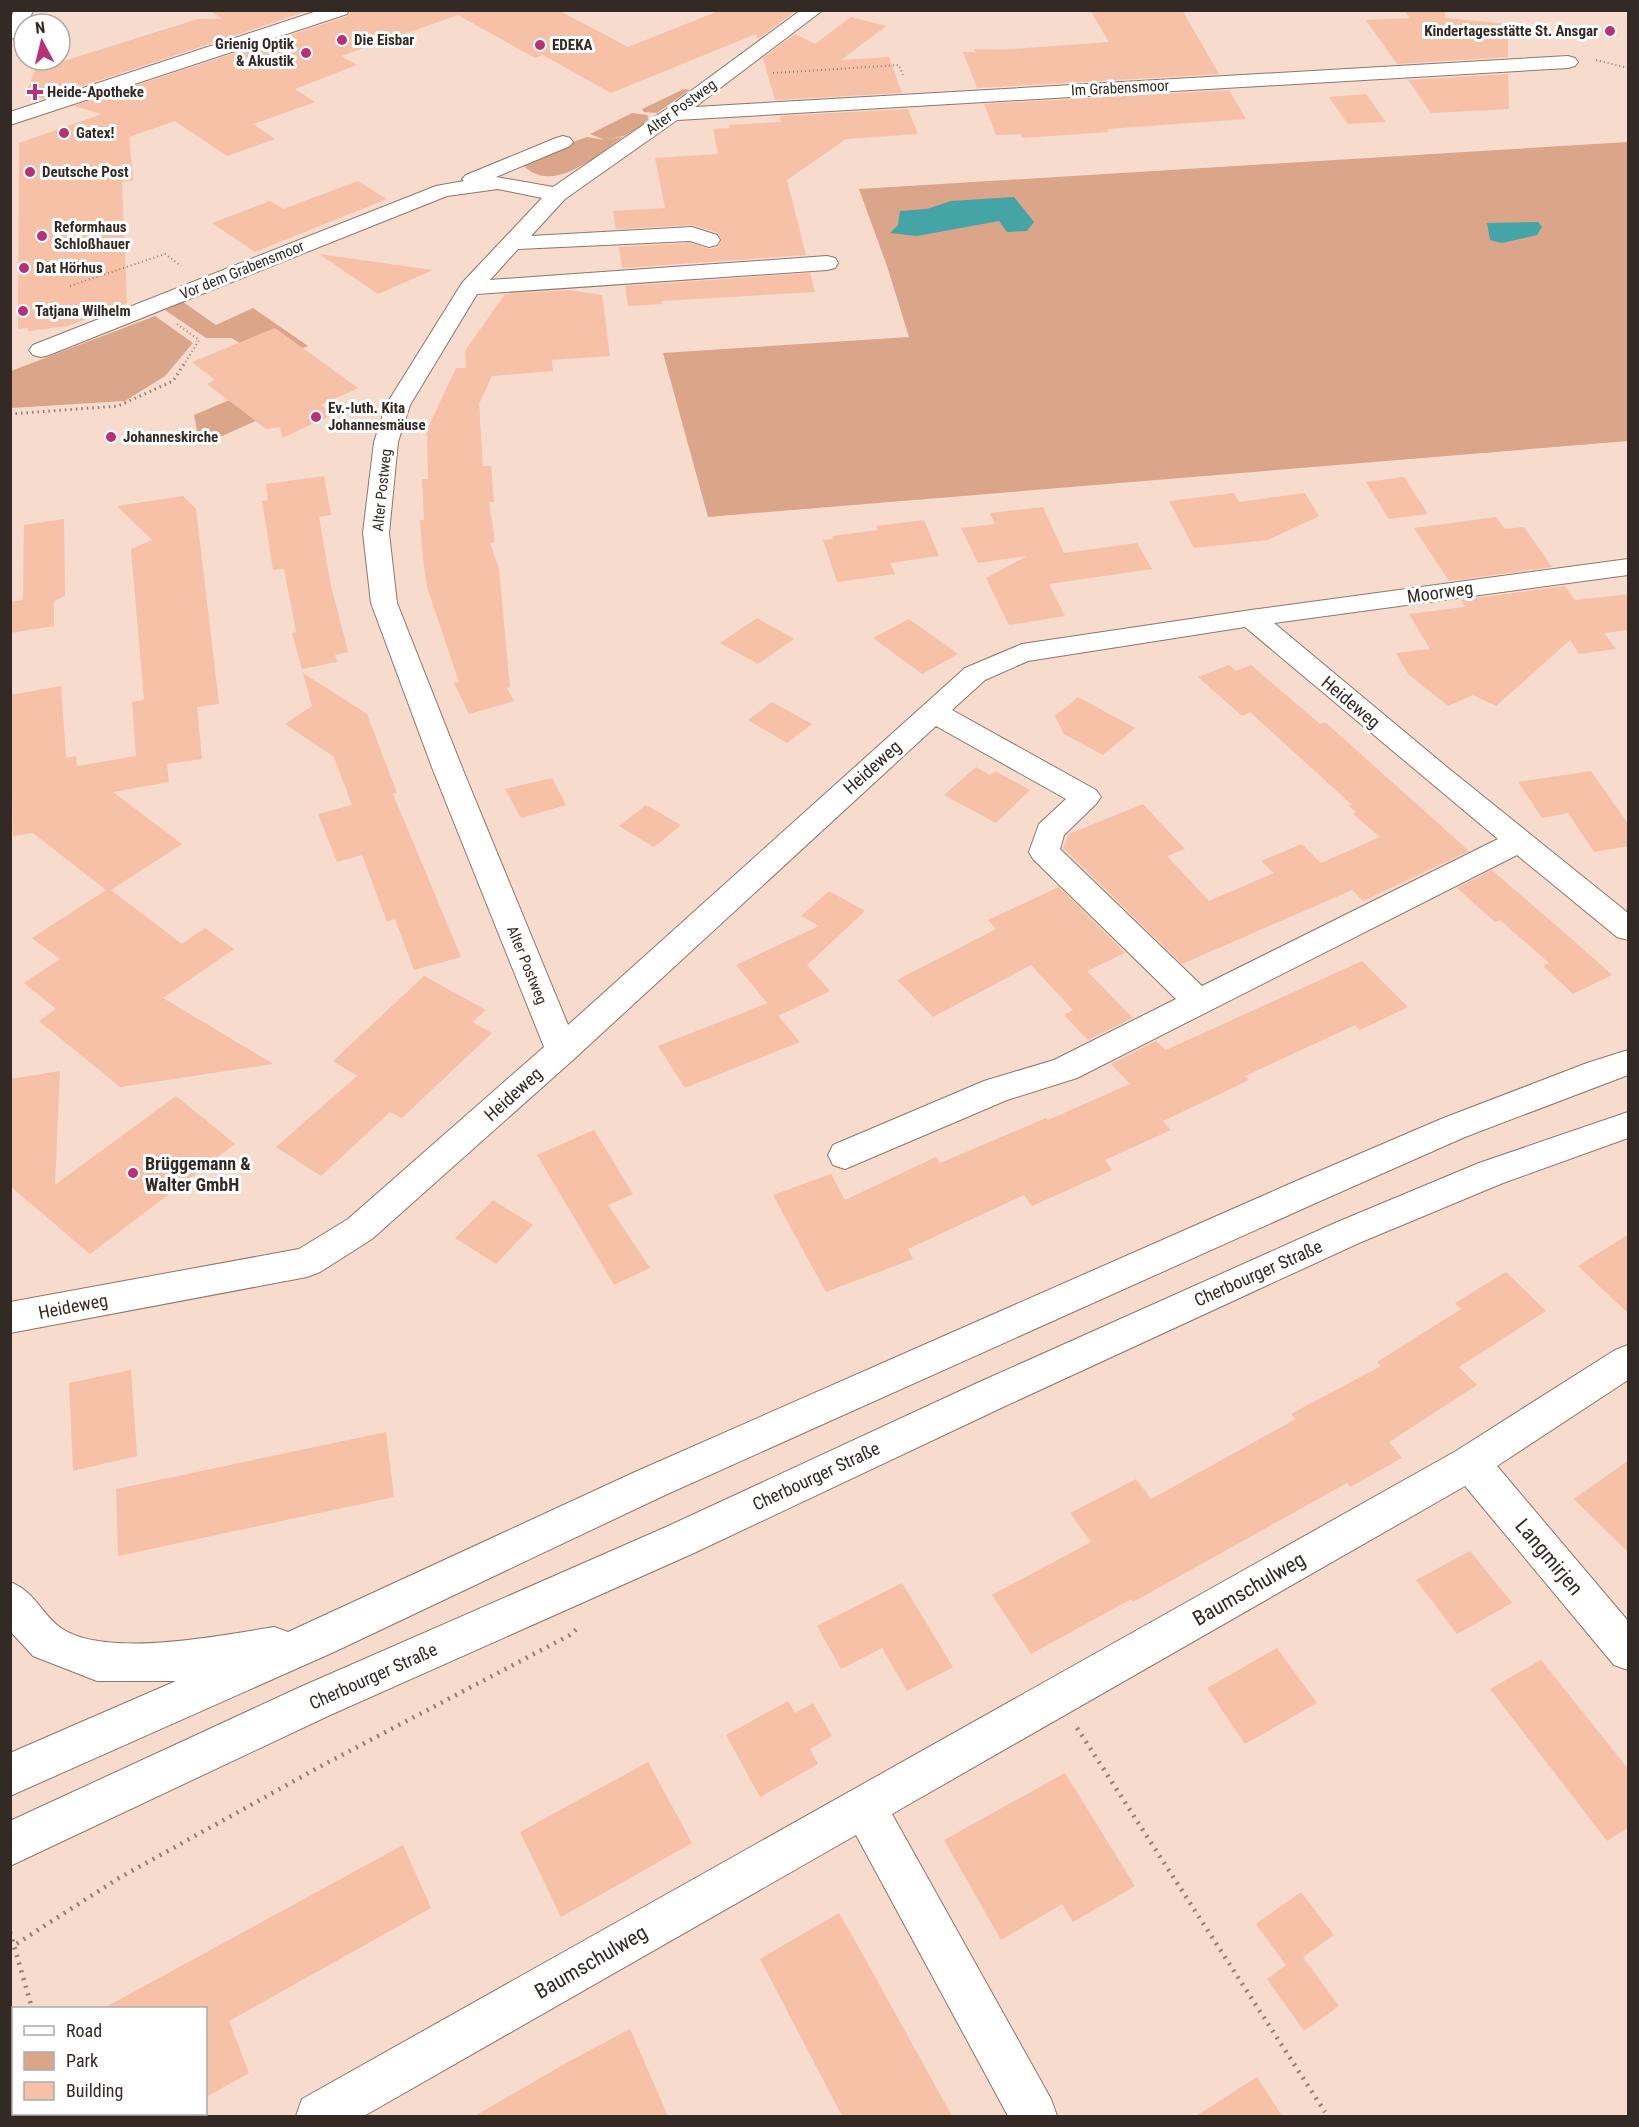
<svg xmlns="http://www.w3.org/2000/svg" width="1639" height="2127" font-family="'Roboto Condensed',sans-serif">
	<rect width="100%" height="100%" fill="#f7dbcd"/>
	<g fill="#dba58a">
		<path d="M684,89L690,90L657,113L644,112L642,109Z"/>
		<path d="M632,113L647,115L650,122L624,136L607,139L623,137C598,155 553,195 524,166L526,159L587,137L605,140L590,134Z"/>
		<path d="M1628,142V441L708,517L663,353L909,337L887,266L859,189Z"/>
		<path d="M183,302L216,325L253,308L308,346L269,363L232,338H206L165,310Z"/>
		<path d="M155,316L193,343L165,376L125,401L11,408V371Z"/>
		<path d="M246,393L269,415L200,446L194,415Z"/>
	</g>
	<g fill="#44a4a6">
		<path d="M1014,197L1034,222L1027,231L1007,232L999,221L917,236L890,233L898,225L900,211L927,209L951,201Z"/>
		<path d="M1538,222L1542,227L1537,235L1502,243L1490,240L1487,223Z"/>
	</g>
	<g fill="#f6c1a6">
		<path d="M209,10H311L43,99L26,94L35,70L198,19H223Z"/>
		<path d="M351,10H558L628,47L721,10H797L758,39L756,34L611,93L543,55L535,58L458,15L341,56L357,65L295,89L315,102L253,124L275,139L227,156L175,121L129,137L133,180L122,182L127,303L68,326L28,331V328L18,329L19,143L102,114L73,106L348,16Z"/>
		<path d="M1090,10H1182L1219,74L977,88L963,52H975L974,49H1014L1109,42Z"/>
		<path d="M1445,11V18L1508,24V57L1397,64L1366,20L1410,18L1405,12Z"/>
		<path d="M851,17L886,26L841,60L889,57L902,93L775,100L763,58L795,34L815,44Z"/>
		<path d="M1508,74L1509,109L1431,113L1408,80Z"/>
		<path d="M1229,90L1246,119L1107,129L1109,132L1022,138L1021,134L996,135L984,104Z"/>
		<path d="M1366,94L1386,122L1348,124L1329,97Z"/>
		<path d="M908,109L918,134L846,139L787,180L806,255L622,268L619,247L690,243L710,249L718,247L722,241L718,233L693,225L616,229L613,211L665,208L655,158L718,154L713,129L730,128L729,125L781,122L779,116Z"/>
		<path d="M358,181L387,199L255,252L212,223L270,201L283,209Z"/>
		<path d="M319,254L433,270L378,294Z"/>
		<path d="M810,273L815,292L662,301V304L628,306L625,286Z"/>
		<path d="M569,290L602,295L610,356L552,360L553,371L492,376L479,404L483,466H491L494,502H489L495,542L490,543L499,569L510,687L507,688L514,701L469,714L454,683L459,682L427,587L423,560L420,520H424L422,479H428L427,430L456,368H466L465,351L505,294Z"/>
		<path d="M275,328L358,388L321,405L334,414L282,438L280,427L266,429L207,384L215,380L192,362Z"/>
		<path d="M324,476L331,515L319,517L330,582L348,652L335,655L337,662L302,669L292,633L296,632L284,569L273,570L262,501L268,500L266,484Z"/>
		<path d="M1404,477L1428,514L1389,519L1366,482Z"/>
		<path d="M1234,493L1239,502L1305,493L1319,516L1268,540L1194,548L1169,501Z"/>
		<path d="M183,496L196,509L219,704L197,707L202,759L167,764L169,782L113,792L182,844L111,890L182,944L205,928L234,949L163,998L273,1064L120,1087L39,1021L56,1009L24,983L60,959L32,938L106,890L33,833L13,836L10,695L61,686L66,758L76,756L77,766L136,756L132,702L144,700L131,549L152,540L117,506Z"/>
		<path d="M1043,507L1064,553L1137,543L1152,569L1049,584L1065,616L1009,625L986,578L1027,556L978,563L961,528L995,524L990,513Z"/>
		<path d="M1496,517L1505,529L1524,527L1552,567L1449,581L1414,528Z"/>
		<path d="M64,519L65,596L54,601V626L10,633V602L23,600L24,525Z"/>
		<path d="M924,520L939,556L890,563L895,574L837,582L823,540L833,539L832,536L878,530L876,526Z"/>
		<path d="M1565,586L1575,600L1629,594V630L1604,633L1616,649L1579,654L1570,640L1496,706L1473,695L1448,706L1408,674L1396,653L1430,649L1409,614L1465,607L1461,600Z"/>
		<path d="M757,618L794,639L758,664L720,643Z"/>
		<path d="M909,619L958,654L922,674L873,638Z"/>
		<path d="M1229,665L1236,671L1251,665L1320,724L1325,722L1469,851L1363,901L1352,890L1182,964L1063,848L1069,834L1143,804L1185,849L1167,856L1209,901L1274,873L1261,861L1302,844L1321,863L1380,837L1353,814L1356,812L1349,806L1351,804L1250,712L1242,716L1198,677Z"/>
		<path d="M303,673L367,714L397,793L393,794L461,957L414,970L395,919L387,922L362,855L337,862L318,814L352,805L334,757L285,724L312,706Z"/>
		<path d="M1078,697L1135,728L1103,755L1064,734L1055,716Z"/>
		<path d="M772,702L812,724L787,743L748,720Z"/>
		<path d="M976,767L990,775L995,771L1030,790L996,823L944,795Z"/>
		<path d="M1591,771L1629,825V846L1594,852L1568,813L1542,818L1518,782Z"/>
		<path d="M552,778L566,805L521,818L505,789Z"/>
		<path d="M646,805L681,825L654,847L619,826Z"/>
		<path d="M1492,870L1581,947L1612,975L1573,994L1543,966L1549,963L1500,920L1495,922L1457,888Z"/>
		<path d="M1059,887L1125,953L1087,971L1133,1018L1088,1040L1064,1015L1073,1010L1031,965L933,1017L897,980L996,929L988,920Z"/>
		<path d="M829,891L865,911L807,965L830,991L778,1016L736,965L819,926L801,916Z"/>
		<path d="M1362,961L1408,1007L1360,1030L1355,1025L1245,1076L1249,1080L1163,1121L1171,1130L1105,1160L1112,1170L1032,1206L1024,1195L908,1249L913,1259L826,1292L773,1195L831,1174L845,1200L936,1157L940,1163L1046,1118L1048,1120L1130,1084L1111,1064L1156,1041L1166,1050Z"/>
		<path d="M424,976L486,1010L472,1022L492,1033L402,1118L390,1112L321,1176L276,1147L357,1076L333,1061Z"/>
		<path d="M768,1003L800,1042L685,1088L658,1046Z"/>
		<path d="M60,1071L55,1185L176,1096L235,1144L90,1254L10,1186V1079Z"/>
		<path d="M594,1130L633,1194L608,1205L650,1268L614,1285L537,1155Z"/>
		<path d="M493,1200L533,1225L496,1264L455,1238Z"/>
		<path d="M1629,1234V1314L1578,1266Z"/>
		<path d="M1506,1272L1546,1311L1459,1367L1477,1385L1389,1442L1402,1458L1350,1487L1347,1483L1133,1602L1131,1599L1031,1654L992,1595L1091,1542L1070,1513L1136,1479L1151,1499L1296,1419L1291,1414L1381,1366L1377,1362L1461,1309L1455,1303Z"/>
		<path d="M131,1370L137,1456L73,1471L69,1383Z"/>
		<path d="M386,1432L394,1497L118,1556L116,1489Z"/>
		<path d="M1629,1460V1553L1574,1499Z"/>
		<path d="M1470,1551L1512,1603L1457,1634L1416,1580Z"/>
		<path d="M902,1583L953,1667L907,1691L882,1648L841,1669L817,1626Z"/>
		<path d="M1277,1648L1317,1703L1245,1744L1207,1688Z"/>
		<path d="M1541,1660L1629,1770V1827L1607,1841L1490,1689Z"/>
		<path d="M788,1701L795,1713L813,1703L832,1736L810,1749L818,1764L760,1797L726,1735Z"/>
		<path d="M648,1762L692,1843L561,1917L520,1832Z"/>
		<path d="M1065,1773L1135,1886L1073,1922L1062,1904L1001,1940L944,1840Z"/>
		<path d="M403,1845L431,1908L229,2021L249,2073L206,2097V2008H104Z"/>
		<path d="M1301,1892L1334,1935L1303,1957L1339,2006L1304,2031L1267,1979L1286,1965L1256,1924Z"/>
		<path d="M839,1913L858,1946L952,2116H842L760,1959Z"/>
		<path d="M630,2029L668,2116H475L566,2063Z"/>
		<path d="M1257,2077L1282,2116H1196Z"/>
	</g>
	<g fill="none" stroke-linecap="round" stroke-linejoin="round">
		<defs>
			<g id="minor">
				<path d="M320,10H349L347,14L10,125V112Z"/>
				<path d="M801,10H823L695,107L1568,56L1575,58L1578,62L1575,66L1568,68L677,120L565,199L531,236L692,227L717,235L720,240L717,245L709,247L690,241L518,249L490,280L827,256L835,258L838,263L835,268L827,270L477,294L410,405L398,442L389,533L397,603L463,770L568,1025L965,668L1022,644L1251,610L1628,559V575L1274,623L1448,768L1628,913V940L1617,937L1517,855L1077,1078L1007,1100L845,1169L833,1165L828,1155L833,1145L984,1081L1054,1060L1176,999L1033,859L1029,852L1039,824L1066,799L936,726L574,1059L372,1239L320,1272L307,1277L10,1333V1302L299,1249L348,1219L544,1047L433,770L371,603L363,533L374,442L386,405L462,283L542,198L498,189L447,196L49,355L41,357L33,355L29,350L33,345L436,186L464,181L462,179L466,175L556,138L563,136L570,138L573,142L570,146L496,177L553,187L665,110ZM1245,627L1498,839L1202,986L1060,849L1064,835L1096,804L1101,797L1096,790L952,710L985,680L1028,661Z"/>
				<path d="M1628,1345V1380L1497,1466L1628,1621V1670L1614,1665L1465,1486L892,1814L1051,2099L1057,2116H1008L856,1835L364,2116H296L302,2099L1456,1451L1615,1350Z"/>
			</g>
			<g id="major">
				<path d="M15,10H34L17,37L10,39V18Z"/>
				<path d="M1628,1050V1075L1465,1137L1318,1202L663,1496L334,1652L10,1796V1753L176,1681H97L33,1656L10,1631V1582C36,1592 41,1614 61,1628C106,1659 222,1635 274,1627L288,1632L635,1472L1294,1182L1441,1119L1587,1063Z"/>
				<path d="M1628,1112V1138L1503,1183L1359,1243L1001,1408L694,1553L328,1716L10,1866V1821L298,1688L666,1527L975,1384L1335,1223L1479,1163Z"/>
			</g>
		</defs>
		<use href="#minor" stroke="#8e7669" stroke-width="2"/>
		<use href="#major" stroke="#8e7669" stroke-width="2"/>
		<g stroke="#917e75" stroke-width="2" stroke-dasharray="1 3" stroke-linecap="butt">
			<path d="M1596,60L1628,68"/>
			<path d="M773,73L899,65L903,75"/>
			<path d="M70,286L165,254L181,266"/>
			<path d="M177,324L199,340L185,363"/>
		</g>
		<path stroke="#917e75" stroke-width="3" stroke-dasharray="1.5 4" stroke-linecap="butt" d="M10,414L118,406L173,381L186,361"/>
		<g stroke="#917e75" stroke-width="4.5" stroke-dasharray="2 6" stroke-linecap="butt">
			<path d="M1077,1728L1325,2112"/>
			<path d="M10,1932L32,2008"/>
			<path d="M10,1948L119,1878L323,1765L570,1635L579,1627"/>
		</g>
		<use href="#minor" fill="#fff" fill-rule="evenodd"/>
		<use href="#major" fill="#fff" fill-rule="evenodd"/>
	</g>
	<g fill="#b63176" stroke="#fff" stroke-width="2">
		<circle cx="1610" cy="31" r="6"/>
		<circle cx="342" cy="40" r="6"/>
		<circle cx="540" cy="45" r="6"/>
		<circle cx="306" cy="53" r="6"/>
		<path d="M32 83h6v6h6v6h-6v6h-6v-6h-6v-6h6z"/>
		<circle cx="64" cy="133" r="6"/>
		<circle cx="30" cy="172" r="6"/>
		<circle cx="42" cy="236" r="6"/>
		<circle cx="24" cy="268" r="6"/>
		<circle cx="23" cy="311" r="6"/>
		<circle cx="316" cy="417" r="6"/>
		<circle cx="111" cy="437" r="6"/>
		<circle cx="133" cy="1173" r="6"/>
	</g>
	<g text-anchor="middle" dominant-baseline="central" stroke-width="6" stroke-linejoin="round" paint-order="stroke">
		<g font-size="15" font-weight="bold" fill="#342a25" stroke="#fff" text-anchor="start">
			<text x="1598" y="31" text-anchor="end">Kindertagesstätte St. Ansgar</text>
			<text x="354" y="40">Die Eisbar</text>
			<text x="294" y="44" text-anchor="end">Grienig Optik<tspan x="294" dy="17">&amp; Akustik</tspan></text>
			<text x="552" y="45">EDEKA</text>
			<text x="47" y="92">Heide-Apotheke</text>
			<text x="76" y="133">Gatex!</text>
			<text x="42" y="172">Deutsche Post</text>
			<text x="54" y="227">Reformhaus<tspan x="54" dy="17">Schloßhauer</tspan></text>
			<text x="36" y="268">Dat Hörhus</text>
			<text x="35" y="311">Tatjana Wilhelm</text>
			<text x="328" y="408">Ev.-luth. Kita<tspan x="328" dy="17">Johannesmäuse</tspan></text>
			<text x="123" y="437">Johanneskirche</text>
		</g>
		<g font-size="15" fill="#342a25" stroke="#fff">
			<text transform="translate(1120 88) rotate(-3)">Im Grabensmoor</text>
			<text transform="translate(681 107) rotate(-36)">Alter Postweg</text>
			<text transform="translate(242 270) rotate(-22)">Vor dem Grabensmoor</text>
			<text transform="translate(382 490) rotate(-84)">Alter Postweg</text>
			<text transform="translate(527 965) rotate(68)">Alter Postweg</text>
		</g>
		<g font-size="18" fill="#342a25" stroke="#fff">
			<text transform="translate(1440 592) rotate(-8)">Moorweg</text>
			<text transform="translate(1351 702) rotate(40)">Heideweg</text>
			<text transform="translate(872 767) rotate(-42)">Heideweg</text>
			<text transform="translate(513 1094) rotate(-42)">Heideweg</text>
			<text transform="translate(1258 1273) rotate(-24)">Cherbourger Straße</text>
			<text transform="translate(73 1306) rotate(-11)">Heideweg</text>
			<text transform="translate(816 1476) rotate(-25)">Cherbourger Straße</text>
			<text transform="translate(373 1676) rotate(-24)">Cherbourger Straße</text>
		</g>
		<g font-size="18" font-weight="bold" fill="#342a25" stroke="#fff" text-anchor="start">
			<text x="145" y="1163">Brüggemann &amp;<tspan x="145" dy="21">Walter GmbH</tspan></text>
		</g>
		<g font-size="21" fill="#342a25" stroke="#fff">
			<text transform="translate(1549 1557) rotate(50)">Langmirjen</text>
			<text transform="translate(1249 1589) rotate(-30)">Baumschulweg</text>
			<text transform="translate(591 1962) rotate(-30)">Baumschulweg</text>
		</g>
	</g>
	<rect width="1639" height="2127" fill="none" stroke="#342a25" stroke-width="24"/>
	<rect x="12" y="2007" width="195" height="108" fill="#ffffff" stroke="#aeaaa8" stroke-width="1.5"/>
	<rect x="24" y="2026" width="30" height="9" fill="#ffffff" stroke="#aeaaa8" stroke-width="1.5"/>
	<text x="66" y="2037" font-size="18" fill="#342a25">Road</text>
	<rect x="24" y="2052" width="30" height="18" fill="#dba58a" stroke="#aeaaa8" stroke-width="1.5"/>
	<text x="66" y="2067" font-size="18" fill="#342a25">Park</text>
	<rect x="24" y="2082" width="30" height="18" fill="#f6c1a6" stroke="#aeaaa8" stroke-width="1.5"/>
	<text x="66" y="2097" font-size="18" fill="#342a25">Building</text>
	<g transform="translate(42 42) rotate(353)"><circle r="28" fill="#ffffff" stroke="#aeaaa8" stroke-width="1.5"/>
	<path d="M0-4.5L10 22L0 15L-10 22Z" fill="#b63176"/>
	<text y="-9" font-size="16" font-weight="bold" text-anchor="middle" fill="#342a25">N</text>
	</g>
</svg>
